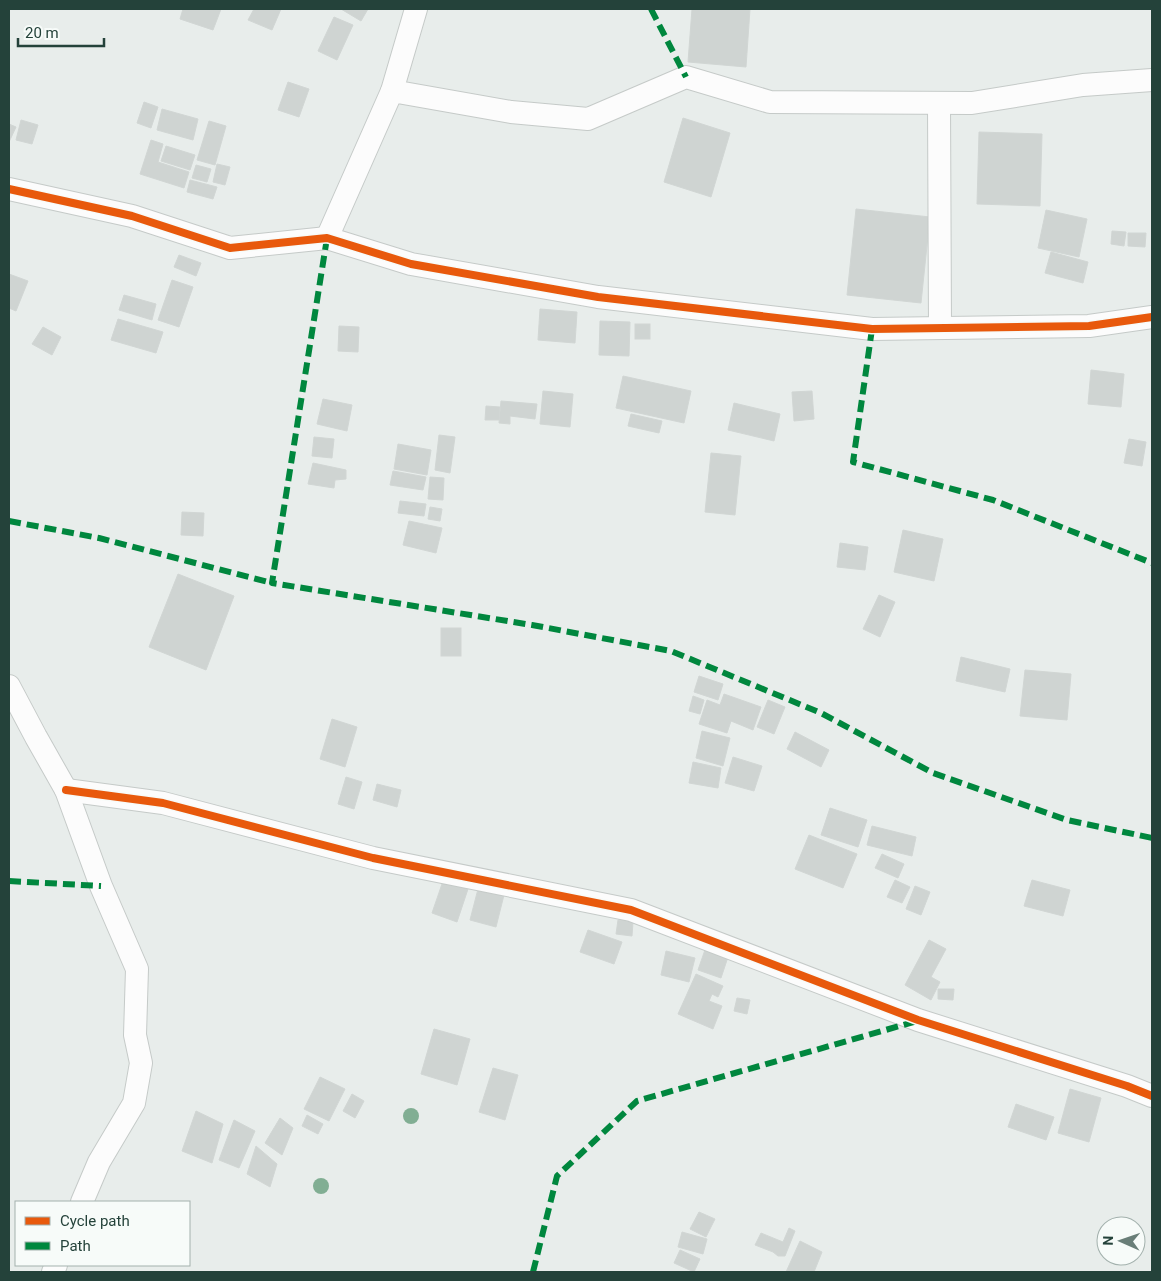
<svg xmlns="http://www.w3.org/2000/svg" width="1161" height="1281" font-family="Roboto,sans-serif">
	<rect width="100%" height="100%" fill="#e8edeb"/>
	<g fill="#cfd4d2" stroke="#d1d6d4">
		<path d="M183,9H221L213,30L180,19Z"/>
		<path d="M254,9H281L272,30L248,20Z"/>
		<path d="M341,9H368L361,21Z"/>
		<path d="M692,9H750L746,67L688,62Z"/>
		<path d="M334,17L353,25L337,60L318,51Z"/>
		<path d="M288,82L309,89L299,117L278,110Z"/>
		<path d="M144,102L158,107L151,128L137,123Z"/>
		<path d="M162,109L198,119L193,140L157,130Z"/>
		<path d="M683,118L730,133L711,197L664,182Z"/>
		<path d="M21,120L38,125L32,144L16,140Z"/>
		<path d="M209,121L226,126L215,165L197,160Z"/>
		<path d="M9,124L16,127L9,142Z"/>
		<path d="M979,132L1042,134L1040,206L977,204Z"/>
		<path d="M151,140L163,144L158,162L189,172L184,188L140,174Z"/>
		<path d="M166,146L195,155L190,170L161,161Z"/>
		<path d="M217,164L230,167L225,185L213,182Z"/>
		<path d="M196,165L211,169L207,182L192,178Z"/>
		<path d="M190,180L217,187L213,199L187,192Z"/>
		<path d="M856,209L930,217L921,303L847,295Z"/>
		<path d="M1046,210L1087,219L1079,257L1038,248Z"/>
		<path d="M1112,231L1126,232L1124,246L1111,244Z"/>
		<path d="M1128,233H1146L1145,247L1128,246Z"/>
		<path d="M1051,252L1088,262L1083,283L1045,273Z"/>
		<path d="M179,255L201,263L196,276L174,267Z"/>
		<path d="M9,274L28,281L16,311L9,308Z"/>
		<path d="M172,280L193,287L179,327L158,320Z"/>
		<path d="M124,295L156,304L152,320L119,310Z"/>
		<path d="M540,309L577,312L575,343L538,340Z"/>
		<path d="M118,319L163,332L156,353L111,340Z"/>
		<path d="M600,321L630,322L629,356L599,355Z"/>
		<rect x="635" y="324" width="15" height="15"/>
		<path d="M339,326L359,327L358,352L338,351Z"/>
		<path d="M43,327L61,337L52,355L32,344Z"/>
		<path d="M1091,370L1124,374L1121,407L1088,404Z"/>
		<path d="M623,376L691,391L684,423L616,408Z"/>
		<path d="M543,391L573,394L570,427L540,424Z"/>
		<path d="M812,391L814,419L794,421L792,392Z"/>
		<path d="M323,399L352,405L347,431L317,424Z"/>
		<path d="M501,401L537,404L535,419L510,416V424L499,423Z"/>
		<path d="M734,403L780,414L774,441L728,430Z"/>
		<path d="M486,406L500,407L499,420H485Z"/>
		<path d="M631,414L662,421L659,433L628,426Z"/>
		<path d="M439,435L455,437L450,473L435,470Z"/>
		<path d="M314,437L334,439L332,458L312,456Z"/>
		<path d="M1129,439L1146,442L1142,466L1124,463Z"/>
		<path d="M398,444L431,450L427,475L394,469Z"/>
		<path d="M711,453L741,456L735,515L705,512Z"/>
		<path d="M313,463L346,470V479L335,480L334,488L308,484Z"/>
		<path d="M393,471L426,477L423,490L390,485Z"/>
		<path d="M430,477L444,478L443,500L428,499Z"/>
		<path d="M400,501L426,504L424,516L398,513Z"/>
		<path d="M430,507L442,509L440,521L428,519Z"/>
		<path d="M182,512L204,513L203,536L181,535Z"/>
		<path d="M409,521L442,528L436,553L403,545Z"/>
		<path d="M903,530L943,539L934,581L894,572Z"/>
		<path d="M840,543L868,547L865,570L837,567Z"/>
		<path d="M178,574L234,596L206,670L149,647Z"/>
		<path d="M879,595L895,602L880,637L863,629Z"/>
		<rect x="441" y="628" width="20" height="28"/>
		<path d="M961,657L1010,669L1005,692L956,681Z"/>
		<path d="M1025,670L1071,674L1067,720L1020,716Z"/>
		<path d="M699,676L723,684L718,700L694,692Z"/>
		<path d="M724,694L761,707L753,730L731,721L727,733L699,724L707,700L720,705Z"/>
		<path d="M693,696L704,700L700,714L689,711Z"/>
		<path d="M768,700L785,707L774,734L757,727Z"/>
		<path d="M332,719L357,727L345,767L320,759Z"/>
		<path d="M702,731L730,738L723,766L696,758Z"/>
		<path d="M795,732L829,750L821,767L787,749Z"/>
		<path d="M733,757L762,766L754,791L725,783Z"/>
		<path d="M693,762L721,768L718,788L689,783Z"/>
		<path d="M346,777L362,782L354,809L338,804Z"/>
		<path d="M377,784L401,790L397,807L373,800Z"/>
		<path d="M830,808L867,820L858,847L821,835Z"/>
		<path d="M872,826L916,837L912,856L867,845Z"/>
		<path d="M809,835L857,854L843,888L795,869Z"/>
		<path d="M882,854L904,864L898,878L875,868Z"/>
		<path d="M895,880L910,887L902,903L887,897Z"/>
		<path d="M1032,880L1070,890L1063,916L1024,906Z"/>
		<path d="M443,881L468,889L457,922L432,913Z"/>
		<path d="M915,886L930,892L921,915L906,909Z"/>
		<path d="M478,889L504,895L496,927L470,920Z"/>
		<path d="M618,920L633,922L632,936L616,934Z"/>
		<path d="M588,930L622,942L614,964L580,952Z"/>
		<path d="M929,940L946,949L931,977L940,982L931,1000L905,985Z"/>
		<path d="M707,944L730,951L721,978L698,970Z"/>
		<path d="M666,951L695,958L689,982L661,975Z"/>
		<path d="M696,974L723,986L718,997L712,994L709,1001L722,1006L713,1029L678,1014Z"/>
		<path d="M938,989H954L953,1000L938,999Z"/>
		<path d="M737,998L750,1000L747,1014L734,1011Z"/>
		<path d="M434,1029L470,1039L457,1085L421,1074Z"/>
		<path d="M493,1068L518,1075L505,1120L479,1112Z"/>
		<path d="M320,1077L345,1089L329,1121L304,1109Z"/>
		<path d="M1070,1089L1101,1098L1089,1142L1058,1133Z"/>
		<path d="M352,1094L364,1101L355,1118L343,1111Z"/>
		<path d="M1016,1104L1054,1117L1046,1140L1008,1127Z"/>
		<path d="M196,1111L223,1124L212,1163L182,1151Z"/>
		<path d="M307,1115L323,1124L318,1134L302,1126Z"/>
		<path d="M280,1118L293,1128L282,1155L265,1143Z"/>
		<path d="M234,1120L255,1131L239,1168L219,1160Z"/>
		<path d="M256,1146L277,1164L270,1187L247,1174Z"/>
		<path d="M699,1212L715,1219L706,1237L690,1229Z"/>
		<path d="M789,1228L795,1231L785,1256H778L773,1252L755,1245L761,1233L783,1242Z"/>
		<path d="M682,1232L707,1239L703,1254L678,1247Z"/>
		<path d="M800,1241L822,1252L814,1272H786Z"/>
		<path d="M680,1250L700,1259L694,1272L674,1263Z"/>
	</g>
	<g fill="none" stroke-linecap="round" stroke-linejoin="round">
		<defs>
			<g id="street">
				<path d="M392,91L416,9"/>
				<path d="M939,103L940,328"/>
				<path d="M9,189L132,216L230,248L327,238L411,264L598,297L872,329L1089,326L1152,317"/>
				<path d="M327,238L392,91L511,112L588,119L686,77L770,102L972,103L1083,85L1152,80"/>
				<path d="M9,686L36,737L66,790L101,886L137,969L135,1035L141,1063L134,1103L99,1162L82,1202"/>
				<path d="M66,790L163,803L373,858L631,910L918,1020L1127,1086L1152,1096"/>
				<path d="M53,1272L56,1265"/>
			</g>
		</defs>
		<use href="#street" stroke="#c5cac8" stroke-width="24"/>
		<use href="#street" stroke="#fcfcfc" stroke-width="22"/>
		<g stroke="#00873e" stroke-width="6" stroke-dasharray="12 6" stroke-linecap="butt">
			<path d="M651,9L686,77"/>
			<path d="M327,238L272,583L532,625L671,651L821,713L933,773L1067,820L1152,838"/>
			<path d="M872,329L853,462L993,500L1152,563"/>
			<path d="M9,521L99,538L272,583"/>
			<path d="M9,881L101,886"/>
			<path d="M533,1272L557,1176L637,1101L917,1021"/>
		</g>
		<defs>
			<g id="cycleway">
				<path d="M9,189L132,216L230,248L327,238L411,264L598,297L872,329L1089,326L1152,317"/>
				<path d="M66,790L163,803L373,858L631,910L918,1020L1127,1086L1152,1096"/>
			</g>
		</defs>
		<use href="#cycleway" stroke="#f7fbf9" stroke-width="11"/>
		<use href="#cycleway" stroke="#e8590c" stroke-width="8"/>
	</g>
	<g fill="#81ae93">
		<circle cx="411" cy="1116" r="8"/>
		<circle cx="321" cy="1186" r="8"/>
	</g>
	<rect width="1161" height="1281" fill="none" stroke="#24423a" stroke-width="20"/>
	<rect x="15" y="1201" width="175" height="65" fill="#f7fbf9" stroke="#a3b1ad"/>
	<rect x="25" y="1217" width="25" height="8" fill="#e8590c" stroke="#a3b1ad"/>
	<text x="60" y="1226" font-size="15" fill="#24423a">Cycle path</text>
	<rect x="25" y="1242" width="25" height="8" fill="#00873e" stroke="#a3b1ad"/>
	<text x="60" y="1251" font-size="15" fill="#24423a">Path</text>
	<g transform="translate(1121 1241) rotate(272)"><circle r="24" fill="#f7fbf9" stroke="#a3b1ad"/>
	<path d="M0-4L9 19L0 12L-9 19Z" fill="#697e78"/>
	<text y="-8" font-size="14" font-weight="bold" text-anchor="middle" fill="#24423a">N</text>
	</g>
	<path d="M18 38v8h86v-8" fill="none" stroke="#24423a" stroke-width="2.5"/>
	<text x="25" y="38" font-size="15" fill="#24423a" stroke="#f7fbf9" stroke-width="4" paint-order="stroke">20 m</text>
</svg>
